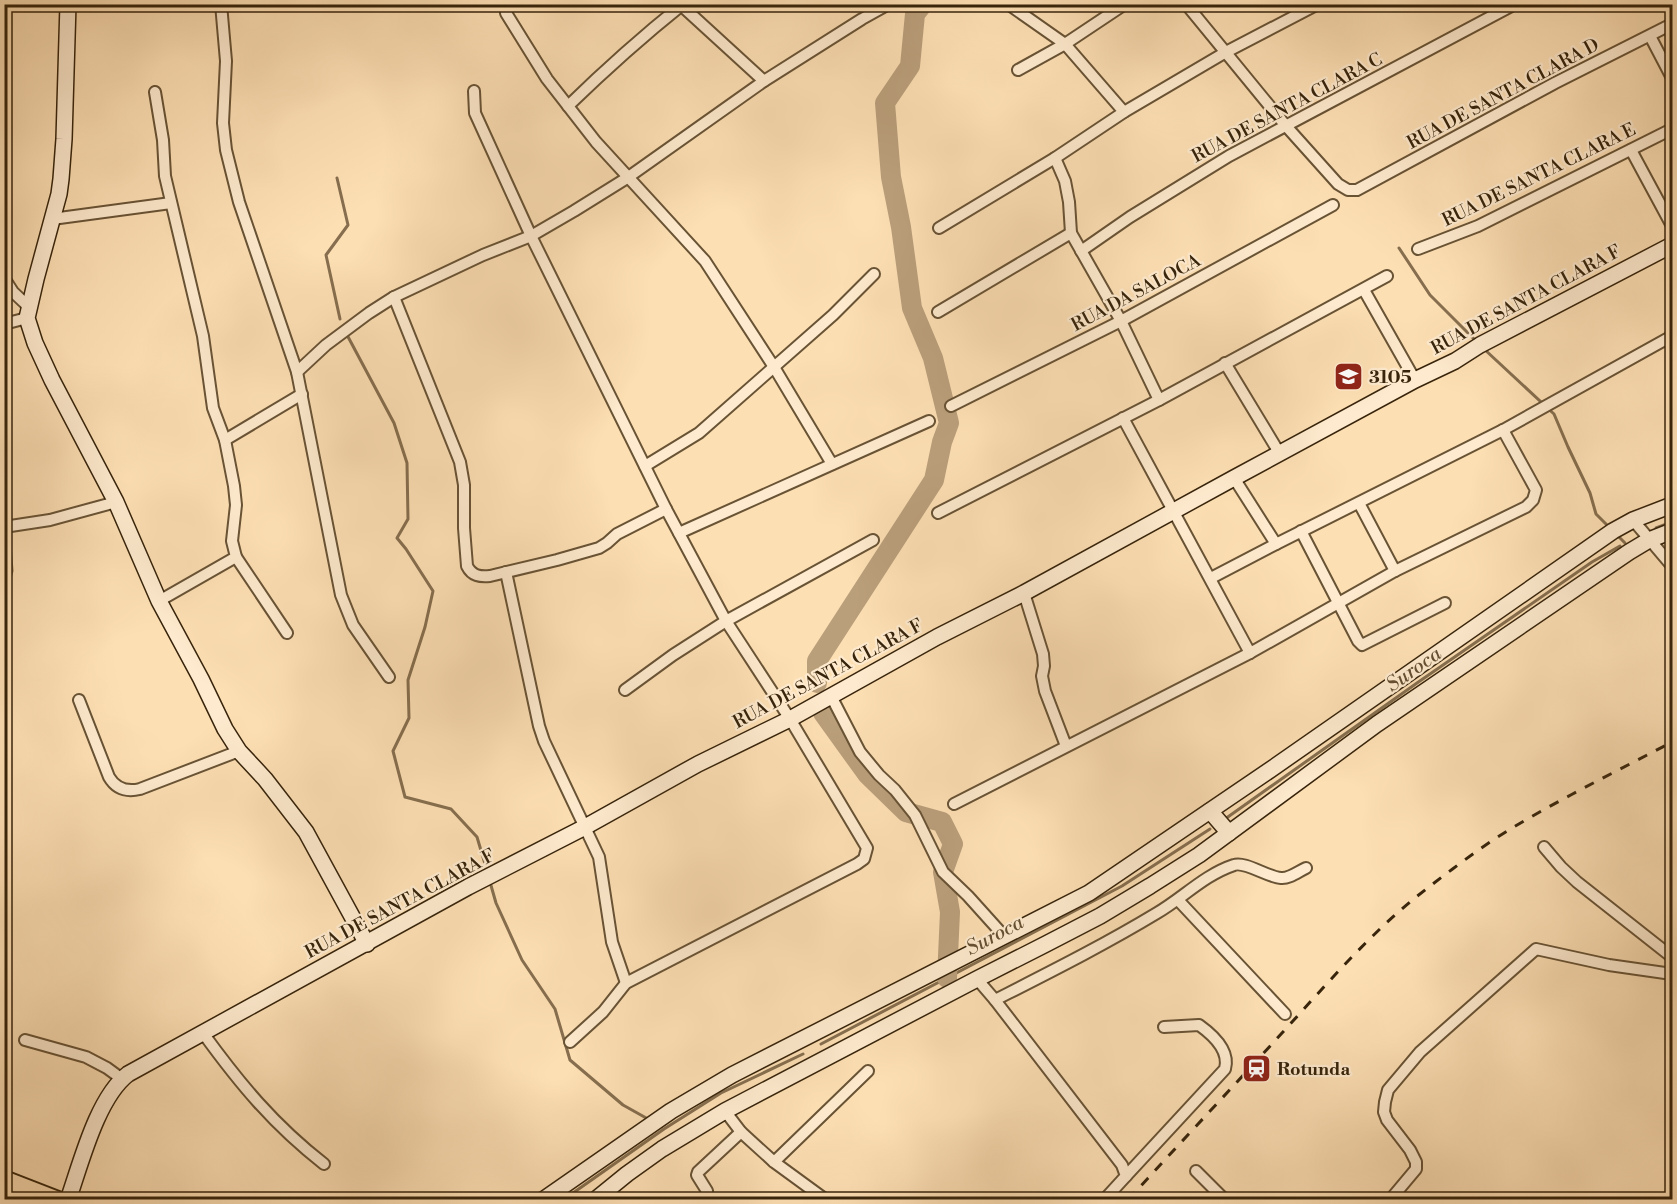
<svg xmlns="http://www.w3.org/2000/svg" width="1677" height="1204" font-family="'Libre Bodoni',serif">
	<rect width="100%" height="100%" fill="#fddfb4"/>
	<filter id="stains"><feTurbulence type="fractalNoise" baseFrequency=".00333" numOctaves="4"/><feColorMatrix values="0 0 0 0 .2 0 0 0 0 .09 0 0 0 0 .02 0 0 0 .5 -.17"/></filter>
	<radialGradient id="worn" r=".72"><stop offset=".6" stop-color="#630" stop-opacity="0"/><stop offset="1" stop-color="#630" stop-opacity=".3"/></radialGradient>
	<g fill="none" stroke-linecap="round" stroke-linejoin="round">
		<g stroke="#866e4e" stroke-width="3">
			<path d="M337,178L348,225L326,255L340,319"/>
			<path d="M1399,248L1430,295L1476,341"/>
			<path d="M346,333L394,423L407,463L408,519L397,538L406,549L433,591L425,627L408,680L409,718L393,751L405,797L451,809L477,837L485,864"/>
			<path d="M1483,348L1554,414L1568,447L1590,493L1596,514L1609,527"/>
			<path d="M1656,528L1672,522"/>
			<path d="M1616,534L1625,543"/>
			<path d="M4,599L12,571L9,530"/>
			<path d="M1225,819L1417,683L1592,562L1620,546"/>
			<path d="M490,882L496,903L522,960L555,1009L570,1060L623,1105L648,1119"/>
			<path d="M821,1044L1122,886L1210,829"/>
			<path d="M563,1200L664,1129L721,1093L803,1054"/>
		</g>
		<g stroke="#ba9f7b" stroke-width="20">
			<path d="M817,683V661L934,480L942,442L949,423L933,358L912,308L901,227L891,177L885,103L910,66L915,14L923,4"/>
			<path d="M823,713L867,774L906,812L942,822L953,844L943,872L950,912L947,978"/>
		</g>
		<defs>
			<g id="street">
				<path d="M221,4L226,61L223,123L226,150L239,202L297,372L341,595L353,625L389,677"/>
				<path d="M1008,4L1065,44L1124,112"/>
				<path d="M1186,4L1286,126L1338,184L1348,190H1357L1555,83L1672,24"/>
				<path d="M682,6L764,81"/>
				<path d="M506,13L547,79L596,142L705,261L774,367L832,464"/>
				<path d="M1650,36L1672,78"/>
				<path d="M1018,70L1065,44L1125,4"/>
				<path d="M474,91L475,113L531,236L666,509L726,621L790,719L867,848L864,859L857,864L626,983L603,1012L570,1042"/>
				<path d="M155,92L163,140L165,176L203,336L213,408L225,440L234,486L236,505L232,541L236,557L159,601"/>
				<path d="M568,106C605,70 643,36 683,4"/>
				<path d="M1631,150L1672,226"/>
				<path d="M1055,158L1065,181L1069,202L1071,233L1121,321L1159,400"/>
				<path d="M52,219L171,203"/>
				<path d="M939,228L1055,158L1124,112L1226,52L1318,4"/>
				<path d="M1418,249L1478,226L1672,129"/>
				<path d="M1081,251L1130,217L1229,156L1515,4"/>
				<path d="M4,278L13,292L29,307"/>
				<path d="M1364,290L1415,380"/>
				<path d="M394,297L460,462L464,485V528L467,566C472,576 480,577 490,576L557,560L599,548L607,543L617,534L666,509"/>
				<path d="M938,312L1071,233"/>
				<path d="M4,324L27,318"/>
				<path d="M1225,363L1280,454"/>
				<path d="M297,372L326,345L369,313L394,297L483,255L531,236L574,211L627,178L764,81L862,19L889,4"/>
				<path d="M951,406L1121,321L1333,205"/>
				<path d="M1123,418L1250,653"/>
				<path d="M225,440L302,394"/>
				<path d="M645,466L699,433L833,315L874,274"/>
				<path d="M1234,478L1276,544"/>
				<path d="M1359,503L1395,571"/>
				<path d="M938,513L1159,400L1387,276"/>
				<path d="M1633,520L1672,566"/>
				<path d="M4,527L50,520L116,502"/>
				<path d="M1301,531L1358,641L1362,645L1445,603"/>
				<path d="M679,533L929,421"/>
				<path d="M236,557L287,633"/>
				<path d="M506,572L539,726L544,741L599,857L612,942L626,983"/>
				<path d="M1211,578L1276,544L1503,430L1672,336"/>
				<path d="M1024,593L1043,654L1044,666L1042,676L1045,691L1066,746"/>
				<path d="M625,690L673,655L726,621L873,540"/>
				<path d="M831,696L860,752L879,775L895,790L915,815L943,872L968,896L1004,936"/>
				<path d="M79,700L109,777C116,789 127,792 140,789L239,751"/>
				<path d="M954,804L1250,653L1395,571L1526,507L1533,500L1536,490L1503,430"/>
				<path d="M1544,847L1561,867L1577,882L1672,957"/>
				<path d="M1178,900L1285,1014"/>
				<path d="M977,979L995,1000L1122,1165L1126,1176L1104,1200"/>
				<path d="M995,1000C1050,972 1104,945 1157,913C1183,898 1204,875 1234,865C1245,861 1267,877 1281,878C1289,879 1299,871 1306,868"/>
				<path d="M203,1033C240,1084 274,1125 324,1164"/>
				<path d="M25,1040L86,1057L107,1068L122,1079"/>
				<path d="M725,1111L741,1132L774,1162L826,1200"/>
				<path d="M774,1162L868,1071"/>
				<path d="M1196,1171L1225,1200"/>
				<path d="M1126,1176L1225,1069C1230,1051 1213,1035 1199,1025L1164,1027"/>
				<path d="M708,1200L707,1191L697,1175L698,1172L741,1132"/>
				<path d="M1390,1200L1416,1169V1162L1410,1150L1387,1120L1384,1112L1385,1102L1388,1090L1420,1052L1536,949L1609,965L1672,974"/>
			</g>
			<g id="secondary">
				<path d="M68,4L64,139L61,179L59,194L36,279L27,318L35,343L52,380L116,502L159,601L201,679L225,729L239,751L265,779L306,832L367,944"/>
				<path d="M1210,811L1229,833"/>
				<path d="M68,1200C81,1163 97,1098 128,1074L468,887L585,827L698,764L790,719L937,637L1024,593L1234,478L1415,380L1455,361L1480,345L1672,245"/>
				<path d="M543,1200L671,1111L732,1075L1089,893L1270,770L1613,531L1633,520L1672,505"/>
				<path d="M595,1200L627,1174L662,1149L725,1111L977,979L1046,944L1100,916L1150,886L1199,855L1377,724L1629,552L1649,540L1672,531"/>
			</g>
			<g id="primary">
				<path d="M4,1179L58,1200"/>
				<path d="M4,1196L14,1200"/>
			</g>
		</defs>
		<use href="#street" stroke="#685335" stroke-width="14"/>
		<use href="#secondary" stroke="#37240b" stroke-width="18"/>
		<use href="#primary" stroke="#37240b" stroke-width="20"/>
		<use href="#street" stroke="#feeace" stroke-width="10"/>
		<use href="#secondary" stroke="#feeace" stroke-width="15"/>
		<use href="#primary" stroke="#fddfb4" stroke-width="16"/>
		<path stroke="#37240b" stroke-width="3" stroke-dasharray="10 10" stroke-linecap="butt" d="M1128,1200C1179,1144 1231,1089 1282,1033C1325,986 1367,937 1416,897C1447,873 1479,848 1512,828C1564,797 1619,770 1672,742"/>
	</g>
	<defs>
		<symbol id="school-square" viewBox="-11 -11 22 22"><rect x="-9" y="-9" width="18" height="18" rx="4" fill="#8f2418" stroke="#feeace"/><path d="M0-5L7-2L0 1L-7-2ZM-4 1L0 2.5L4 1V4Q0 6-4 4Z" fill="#fff"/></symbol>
		<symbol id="station-square" viewBox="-11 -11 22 22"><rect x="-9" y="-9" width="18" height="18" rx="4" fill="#8f2418" stroke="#feeace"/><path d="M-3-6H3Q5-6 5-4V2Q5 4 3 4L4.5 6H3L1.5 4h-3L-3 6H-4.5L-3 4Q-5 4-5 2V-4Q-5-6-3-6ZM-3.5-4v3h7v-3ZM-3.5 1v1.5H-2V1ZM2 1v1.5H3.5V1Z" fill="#fff"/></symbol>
	</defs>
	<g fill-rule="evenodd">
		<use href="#school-square" x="1332" y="360" width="33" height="33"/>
		<use href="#station-square" x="1240" y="1052" width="33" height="33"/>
	</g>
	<g text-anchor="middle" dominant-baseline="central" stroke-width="4.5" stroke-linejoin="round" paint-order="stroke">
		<g font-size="18" fill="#37240b" stroke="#feeace">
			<text transform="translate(1503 94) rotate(-28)">RUA DE SANTA CLARA D</text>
			<text transform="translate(1287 108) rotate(-28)">RUA DE SANTA CLARA C</text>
			<text transform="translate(1539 175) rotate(-26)">RUA DE SANTA CLARA E</text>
			<text transform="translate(1136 293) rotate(-28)">RUA DA SALOCA</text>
			<text transform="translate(1526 300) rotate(-28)">RUA DE SANTA CLARA F</text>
			<text transform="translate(828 674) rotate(-28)">RUA DE SANTA CLARA F</text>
			<text transform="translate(400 904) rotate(-28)">RUA DE SANTA CLARA F</text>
		</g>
		<g font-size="18" font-weight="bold" fill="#37240b" stroke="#feeace" text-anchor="start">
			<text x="1369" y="377">3105</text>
			<text x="1277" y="1069">Rotunda</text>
		</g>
		<g font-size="20" font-style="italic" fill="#654f32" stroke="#feeace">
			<text transform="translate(1414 670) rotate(-35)">Suroca</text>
			<text transform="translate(995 936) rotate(-28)">Suroca</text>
		</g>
	</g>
	<rect width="1677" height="1204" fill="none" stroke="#fddfb4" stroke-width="24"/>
	<rect x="6" y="6" width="1665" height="1192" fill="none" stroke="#37240b" stroke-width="3"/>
	<rect x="12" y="12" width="1653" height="1180" fill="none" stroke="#37240b" stroke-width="1.5"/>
	<rect width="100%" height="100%" filter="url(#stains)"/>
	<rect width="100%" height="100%" fill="url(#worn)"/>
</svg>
